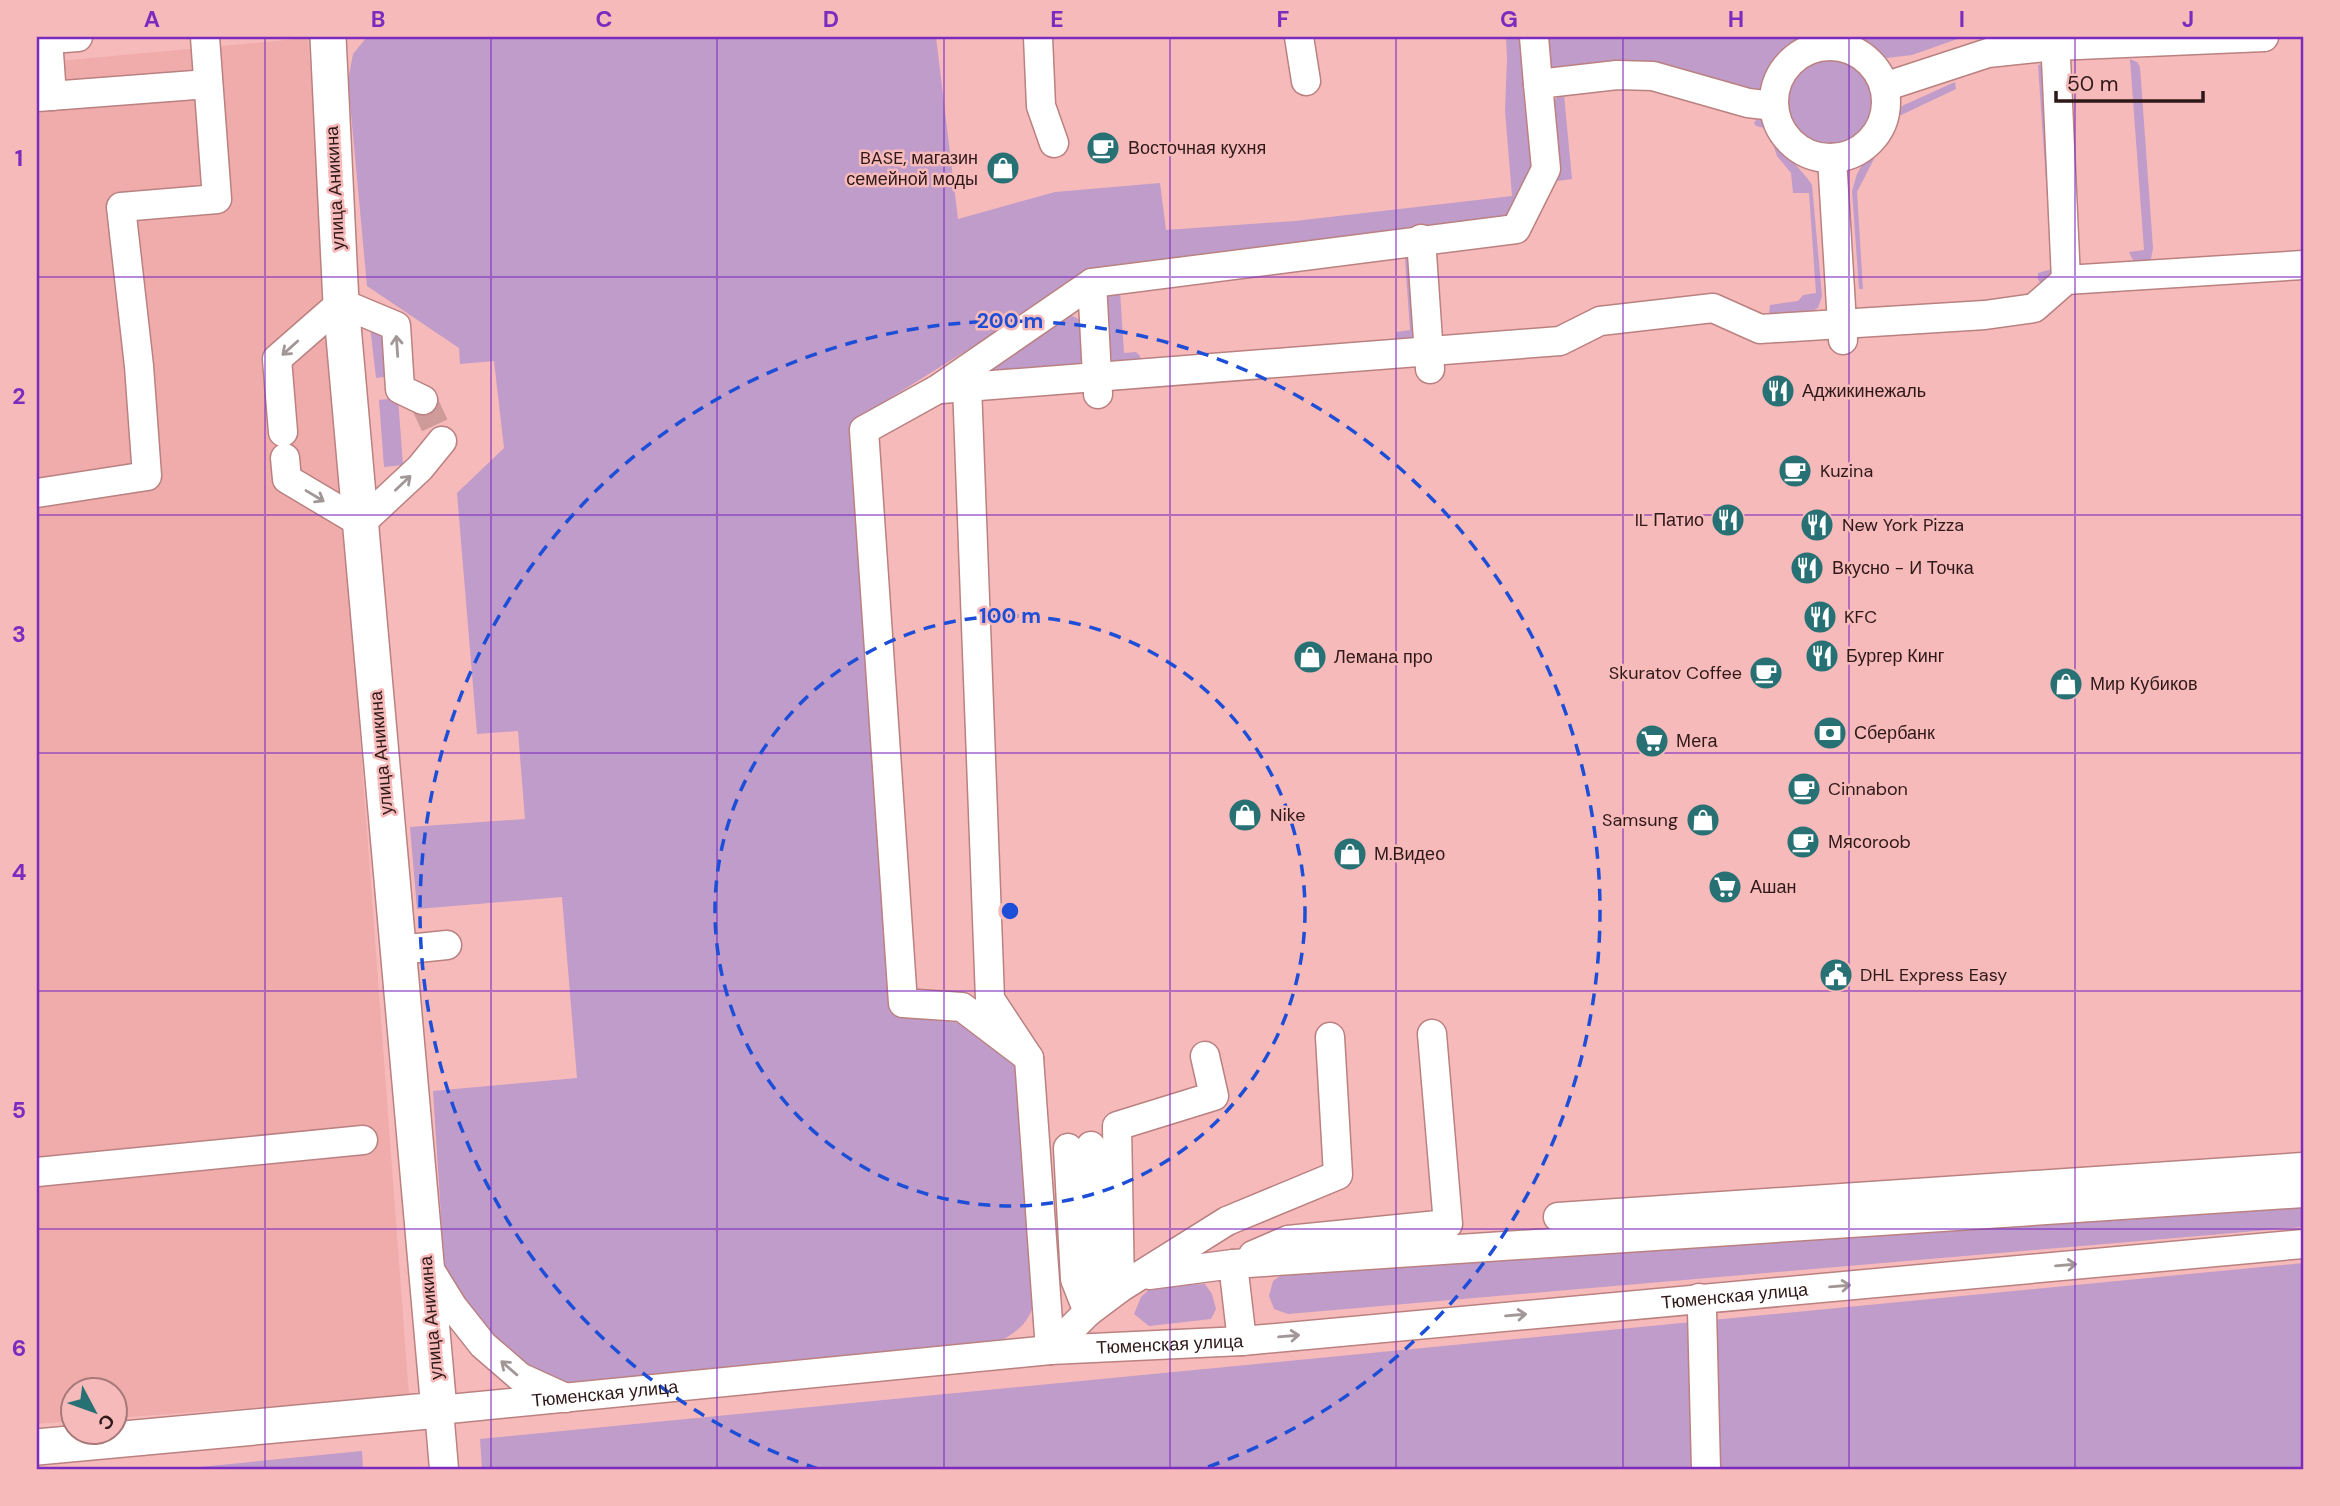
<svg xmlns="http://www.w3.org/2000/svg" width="2340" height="1506" font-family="'DM Sans',sans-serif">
	<rect width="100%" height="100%" fill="#f7baba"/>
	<path fill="#f0abab" d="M308,38L409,1396L116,1418V1390H74L73,1421L37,1424V63Z"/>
	<g fill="#bf9cc9">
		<path d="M367,37H936L958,219L1055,192L1160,183L1166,230L1295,221L1512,196L1505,111L1507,58L1506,37H1526L1536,166L1509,217L1059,293L858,418L893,1011L901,1017L971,1024L1016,1064L1038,1291C1029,1320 1027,1325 1001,1341L587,1383H543L529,1378L445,1279L433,1091L577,1078L562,897L417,909L410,827L525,819L518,731L477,734L457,493L504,448L494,361L460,364L459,348L367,286L348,81L353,54Z"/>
		<path d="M1547,37H1818V39L1779,66L1763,88L1755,93L1550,78Z"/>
		<path d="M1839,37H1963L1912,55L1887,58Z"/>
		<circle cx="1829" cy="102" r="44"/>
		<path d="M2130,59L2137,62L2140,67L2153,248L2151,259L2147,265L2136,266L2129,252L2144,250Z"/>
		<path d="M2043,64L2058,270L2041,283L2038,280V273L2052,269L2038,65Z"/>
		<path d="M1955,82L1956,89L1895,118L1857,192L1863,289H1859L1852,191L1857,174L1890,114L1904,105Z"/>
		<path d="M1564,95L1572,179L1557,181L1550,110L1556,98Z"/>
		<path d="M1757,119C1761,120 1769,121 1773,124C1780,129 1779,142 1784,150C1792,163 1804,172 1812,185L1822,296L1818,308L1807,314L1772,316L1769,313L1770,305L1798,301L1803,295L1816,293L1809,193H1793L1791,173L1777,156L1768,129L1756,126L1754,123Z"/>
		<path d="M1409,253L1416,338L1396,344V332L1410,330L1405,259H1391V255Z"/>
		<path d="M1116,291H1120L1124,353L1136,352L1140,356L1141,360L1114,362L1108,357L1106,297Z"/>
		<path d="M1063,314C1069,315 1075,316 1079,320C1089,329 1086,360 1076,368L986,376L979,368Z"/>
		<path d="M385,324L391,376L376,378L370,326Z"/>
		<path d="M398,398L403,465L384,467L379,400Z"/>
		<path d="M2303,1205V1227L1288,1314L1274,1309L1269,1296L1273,1281L1280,1276Z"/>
		<path d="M2303,1263V1469H482L480,1439Z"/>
		<path d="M1205,1284L1212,1294L1216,1309L1211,1319L1149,1326L1134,1314L1141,1297L1153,1286Z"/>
		<path d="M362,1451L363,1469H179Z"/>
	</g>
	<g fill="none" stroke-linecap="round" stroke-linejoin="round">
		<path stroke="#cf9a9a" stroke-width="28" stroke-dasharray="28 14" stroke-linecap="butt" d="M423,400L442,441"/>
		<defs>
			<g id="minor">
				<path d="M1038,37L1041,106L1054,143"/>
				<path d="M1299,37L1306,81"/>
				<path d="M1534,37L1538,84"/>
				<path d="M2055,37L2066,280"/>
				<path d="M48,39L52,96"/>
				<path d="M37,40L78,37"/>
				<circle cx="1830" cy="102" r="56"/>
				<path d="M1884,87L1988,53L2055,46L2264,37"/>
				<path d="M37,97L208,84"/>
				<path d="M1832,158L1843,340"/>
				<path d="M1421,239L1430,369"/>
				<path d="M1092,283L1098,394"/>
				<path d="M967,385L990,999L1029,1058L1050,1350"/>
				<path d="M941,389L1560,341L1600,321L1713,308L1760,329L1985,315L2034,308L2066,280L2303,265"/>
				<path d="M283,432L277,359L341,303L396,326L400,389L423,400"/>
				<path d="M285,458L287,479L361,523L420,468L442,441"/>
				<path d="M37,493L147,476L139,366L121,207L217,199L205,37"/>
				<path d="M398,950L447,945"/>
				<path d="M1029,1058L962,1007L903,1003L864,430L938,389L1092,283L1516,229L1546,169L1538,84L1617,75L1653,76L1748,103L1774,106"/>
				<path d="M1068,1148L1075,1279L1088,1312"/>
				<path d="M37,1172L363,1140"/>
				<path d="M1558,1217L2303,1167"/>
				<path d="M1253,1255L1288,1240L1448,1224L1432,1034"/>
				<path d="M1233,1264L2303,1193"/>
				<path d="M427,1265L453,1307L483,1345L520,1377L566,1398"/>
				<path d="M1149,1275L1233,1264L1242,1341"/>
				<path d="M1120,1288L1117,1126L1214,1096L1205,1056"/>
				<path d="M1699,1298L1702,1311L1706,1469"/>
				<path d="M1088,1312L1099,1270L1091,1146"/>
				<path d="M1050,1350L1088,1312L1120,1288L1227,1221L1338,1175L1330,1037"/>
				<path id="s1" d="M444,1469L439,1410L1050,1350L1242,1341L2303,1244"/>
			</g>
			<path id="major" d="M37,1447L439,1410L341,303L328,37"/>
		</defs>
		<use href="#minor" stroke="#ba8181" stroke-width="31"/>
		<use href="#major" stroke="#ba8181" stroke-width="38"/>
		<use href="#minor" stroke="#fff" stroke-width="28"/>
		<use href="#major" stroke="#fff" stroke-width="35"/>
	</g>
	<defs><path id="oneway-shaft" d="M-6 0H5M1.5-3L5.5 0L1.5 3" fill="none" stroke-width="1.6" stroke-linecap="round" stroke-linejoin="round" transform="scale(1.75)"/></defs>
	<g stroke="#a19797">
		<use href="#oneway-shaft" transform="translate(397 346) rotate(-94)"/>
		<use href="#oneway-shaft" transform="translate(290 348) rotate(138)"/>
		<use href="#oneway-shaft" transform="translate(403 483) rotate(-43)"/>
		<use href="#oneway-shaft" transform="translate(315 496) rotate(31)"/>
		<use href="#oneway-shaft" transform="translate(2066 1265) rotate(-5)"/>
		<use href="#oneway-shaft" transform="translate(1840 1286) rotate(-5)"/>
		<use href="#oneway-shaft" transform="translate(1516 1315) rotate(-5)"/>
		<use href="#oneway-shaft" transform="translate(1289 1336) rotate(-5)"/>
		<use href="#oneway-shaft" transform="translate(509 1368) rotate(-139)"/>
	</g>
	<path fill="none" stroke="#7b2cbf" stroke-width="2" stroke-opacity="0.55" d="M265,37V1469M491,37V1469M717,37V1469M944,37V1469M1170,37V1469M1396,37V1469M1623,37V1469M1849,37V1469M2075,37V1469M37,277H2303M37,515H2303M37,753H2303M37,991H2303M37,1229H2303"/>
	<g fill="none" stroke="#1d4ed8" stroke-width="3.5" stroke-dasharray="12 9">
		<circle cx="1010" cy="911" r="295"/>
		<path d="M818 1469A590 590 0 1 1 1202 1469"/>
	</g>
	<defs>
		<symbol id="cafe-disc" viewBox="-11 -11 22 22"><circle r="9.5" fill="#277174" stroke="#f7baba"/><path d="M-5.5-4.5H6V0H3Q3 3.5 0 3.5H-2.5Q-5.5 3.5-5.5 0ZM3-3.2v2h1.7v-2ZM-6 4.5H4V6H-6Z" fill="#fff"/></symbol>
		<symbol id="shop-disc" viewBox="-11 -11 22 22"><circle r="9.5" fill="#277174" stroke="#f7baba"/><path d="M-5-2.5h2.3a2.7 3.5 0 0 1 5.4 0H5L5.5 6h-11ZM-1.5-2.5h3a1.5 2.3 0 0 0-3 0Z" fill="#fff"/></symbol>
		<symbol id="restaurant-disc" viewBox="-11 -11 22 22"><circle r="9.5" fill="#277174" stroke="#f7baba"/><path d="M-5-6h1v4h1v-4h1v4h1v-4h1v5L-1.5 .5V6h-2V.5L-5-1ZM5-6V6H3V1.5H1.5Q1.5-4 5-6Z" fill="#fff"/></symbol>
		<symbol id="bank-disc" viewBox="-11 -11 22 22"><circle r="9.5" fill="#277174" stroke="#f7baba"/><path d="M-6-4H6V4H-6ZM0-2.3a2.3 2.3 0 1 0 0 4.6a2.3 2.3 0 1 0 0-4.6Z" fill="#fff"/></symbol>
		<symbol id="supermarket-disc" viewBox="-11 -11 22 22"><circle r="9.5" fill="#277174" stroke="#f7baba"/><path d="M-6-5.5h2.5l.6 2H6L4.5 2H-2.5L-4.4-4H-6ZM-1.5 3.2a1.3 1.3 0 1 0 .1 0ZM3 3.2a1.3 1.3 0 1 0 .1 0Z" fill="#fff"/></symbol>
		<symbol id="civic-disc" viewBox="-11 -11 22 22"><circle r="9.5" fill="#277174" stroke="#f7baba"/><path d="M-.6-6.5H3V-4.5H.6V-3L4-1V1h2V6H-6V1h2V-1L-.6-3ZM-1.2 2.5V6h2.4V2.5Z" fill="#fff"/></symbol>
	</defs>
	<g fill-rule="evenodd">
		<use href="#cafe-disc" x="1084" y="129" width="38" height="38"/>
		<use href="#shop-disc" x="984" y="149" width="38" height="38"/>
		<use href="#restaurant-disc" x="1759" y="372" width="38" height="38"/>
		<use href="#cafe-disc" x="1776" y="452" width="38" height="38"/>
		<use href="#restaurant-disc" x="1709" y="501" width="38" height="38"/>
		<use href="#restaurant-disc" x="1798" y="506" width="38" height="38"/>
		<use href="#restaurant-disc" x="1788" y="549" width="38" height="38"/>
		<use href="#restaurant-disc" x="1801" y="598" width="38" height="38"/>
		<use href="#restaurant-disc" x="1803" y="637" width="38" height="38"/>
		<use href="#shop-disc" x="1291" y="638" width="38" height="38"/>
		<use href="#cafe-disc" x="1747" y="654" width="38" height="38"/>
		<use href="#shop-disc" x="2047" y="665" width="38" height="38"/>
		<use href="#bank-disc" x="1811" y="714" width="38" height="38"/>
		<use href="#supermarket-disc" x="1633" y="722" width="38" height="38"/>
		<use href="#cafe-disc" x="1785" y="770" width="38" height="38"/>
		<use href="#shop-disc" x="1226" y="796" width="38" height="38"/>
		<use href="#shop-disc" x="1684" y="801" width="38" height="38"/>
		<use href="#cafe-disc" x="1784" y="823" width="38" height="38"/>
		<use href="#shop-disc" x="1331" y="835" width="38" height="38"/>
		<use href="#supermarket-disc" x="1706" y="868" width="38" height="38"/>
		<use href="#civic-disc" x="1817" y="956" width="38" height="38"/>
	</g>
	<g text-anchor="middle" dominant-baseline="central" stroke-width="5" stroke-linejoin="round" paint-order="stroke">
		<g font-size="18" fill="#2e1818" stroke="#f7baba" text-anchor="start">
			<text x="1128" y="148">Восточная кухня</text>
			<text x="978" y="158" text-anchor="end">BASE, магазин<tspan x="978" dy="21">семейной моды</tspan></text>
			<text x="1802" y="391">Аджикинежаль</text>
			<text x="1820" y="471">Kuzina</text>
			<text x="1704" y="520" text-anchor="end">IL Патио</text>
			<text x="1842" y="525">New York Pizza</text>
			<text x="1832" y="568">Вкусно - И Точка</text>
			<text x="1844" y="617">KFC</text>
			<text x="1846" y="656">Бургер Кинг</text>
			<text x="1334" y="657">Лемана про</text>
			<text x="1742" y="673" text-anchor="end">Skuratov Coffee</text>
			<text x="2090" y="684">Мир Кубиков</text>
			<text x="1854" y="733">Сбербанк</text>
			<text x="1676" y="741">Мега</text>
			<text x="1828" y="789">Cinnabon</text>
			<text x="1270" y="815">Nike</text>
			<text x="1678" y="820" text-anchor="end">Samsung</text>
			<text x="1828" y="842">Мясоroob</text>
			<text x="1374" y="854">М.Видео</text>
			<text x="1750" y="887">Ашан</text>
			<text x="1860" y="975">DHL Express Easy</text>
		</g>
		<g font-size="18" fill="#2e1818" stroke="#f7baba">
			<text transform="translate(335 188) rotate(-93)">улица Аникина</text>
			<text transform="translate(381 753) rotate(-95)">улица Аникина</text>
			<text stroke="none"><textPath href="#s1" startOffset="1360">Тюменская улица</textPath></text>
			<text transform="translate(431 1318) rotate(-95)">улица Аникина</text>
			<text stroke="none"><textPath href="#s1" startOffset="793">Тюменская улица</textPath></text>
			<text stroke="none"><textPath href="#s1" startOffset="226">Тюменская улица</textPath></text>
		</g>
	</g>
	<circle cx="1010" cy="911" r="10" fill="#1d4ed8" stroke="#f7baba" stroke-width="3.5"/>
	<g font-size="21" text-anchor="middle" font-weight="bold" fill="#1d4ed8" stroke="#f7baba" stroke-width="5" stroke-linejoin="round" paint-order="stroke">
		<text x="1010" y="328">200 m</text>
		<text x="1010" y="623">100 m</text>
	</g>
	<rect width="2340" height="1506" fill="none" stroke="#f7baba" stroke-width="77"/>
	<g transform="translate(94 1411) rotate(131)"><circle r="33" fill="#f7baba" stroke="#a77979" stroke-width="2"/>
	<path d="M0-5L12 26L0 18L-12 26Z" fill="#277174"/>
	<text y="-10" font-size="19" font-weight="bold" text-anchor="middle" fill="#2e1818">С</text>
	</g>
	<path d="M2056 91v10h147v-10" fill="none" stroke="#2e1818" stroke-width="3.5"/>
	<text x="2067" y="91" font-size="21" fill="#2e1818" stroke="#f7baba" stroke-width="5" paint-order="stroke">50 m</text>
	<rect x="38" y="38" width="2264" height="1430" fill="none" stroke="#7b2cbf" stroke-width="2.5"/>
	<g font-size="23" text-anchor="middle" font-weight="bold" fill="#7b2cbf">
		<text x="152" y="27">A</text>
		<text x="378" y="27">B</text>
		<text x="604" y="27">C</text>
		<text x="831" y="27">D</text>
		<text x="1057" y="27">E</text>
		<text x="1283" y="27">F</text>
		<text x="1509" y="27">G</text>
		<text x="1736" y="27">H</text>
		<text x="1962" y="27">I</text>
		<text x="2188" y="27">J</text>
		<text x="19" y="166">1</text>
		<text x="19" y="404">2</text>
		<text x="19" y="642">3</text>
		<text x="19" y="880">4</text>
		<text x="19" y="1118">5</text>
		<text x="19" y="1356">6</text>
	</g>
</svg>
